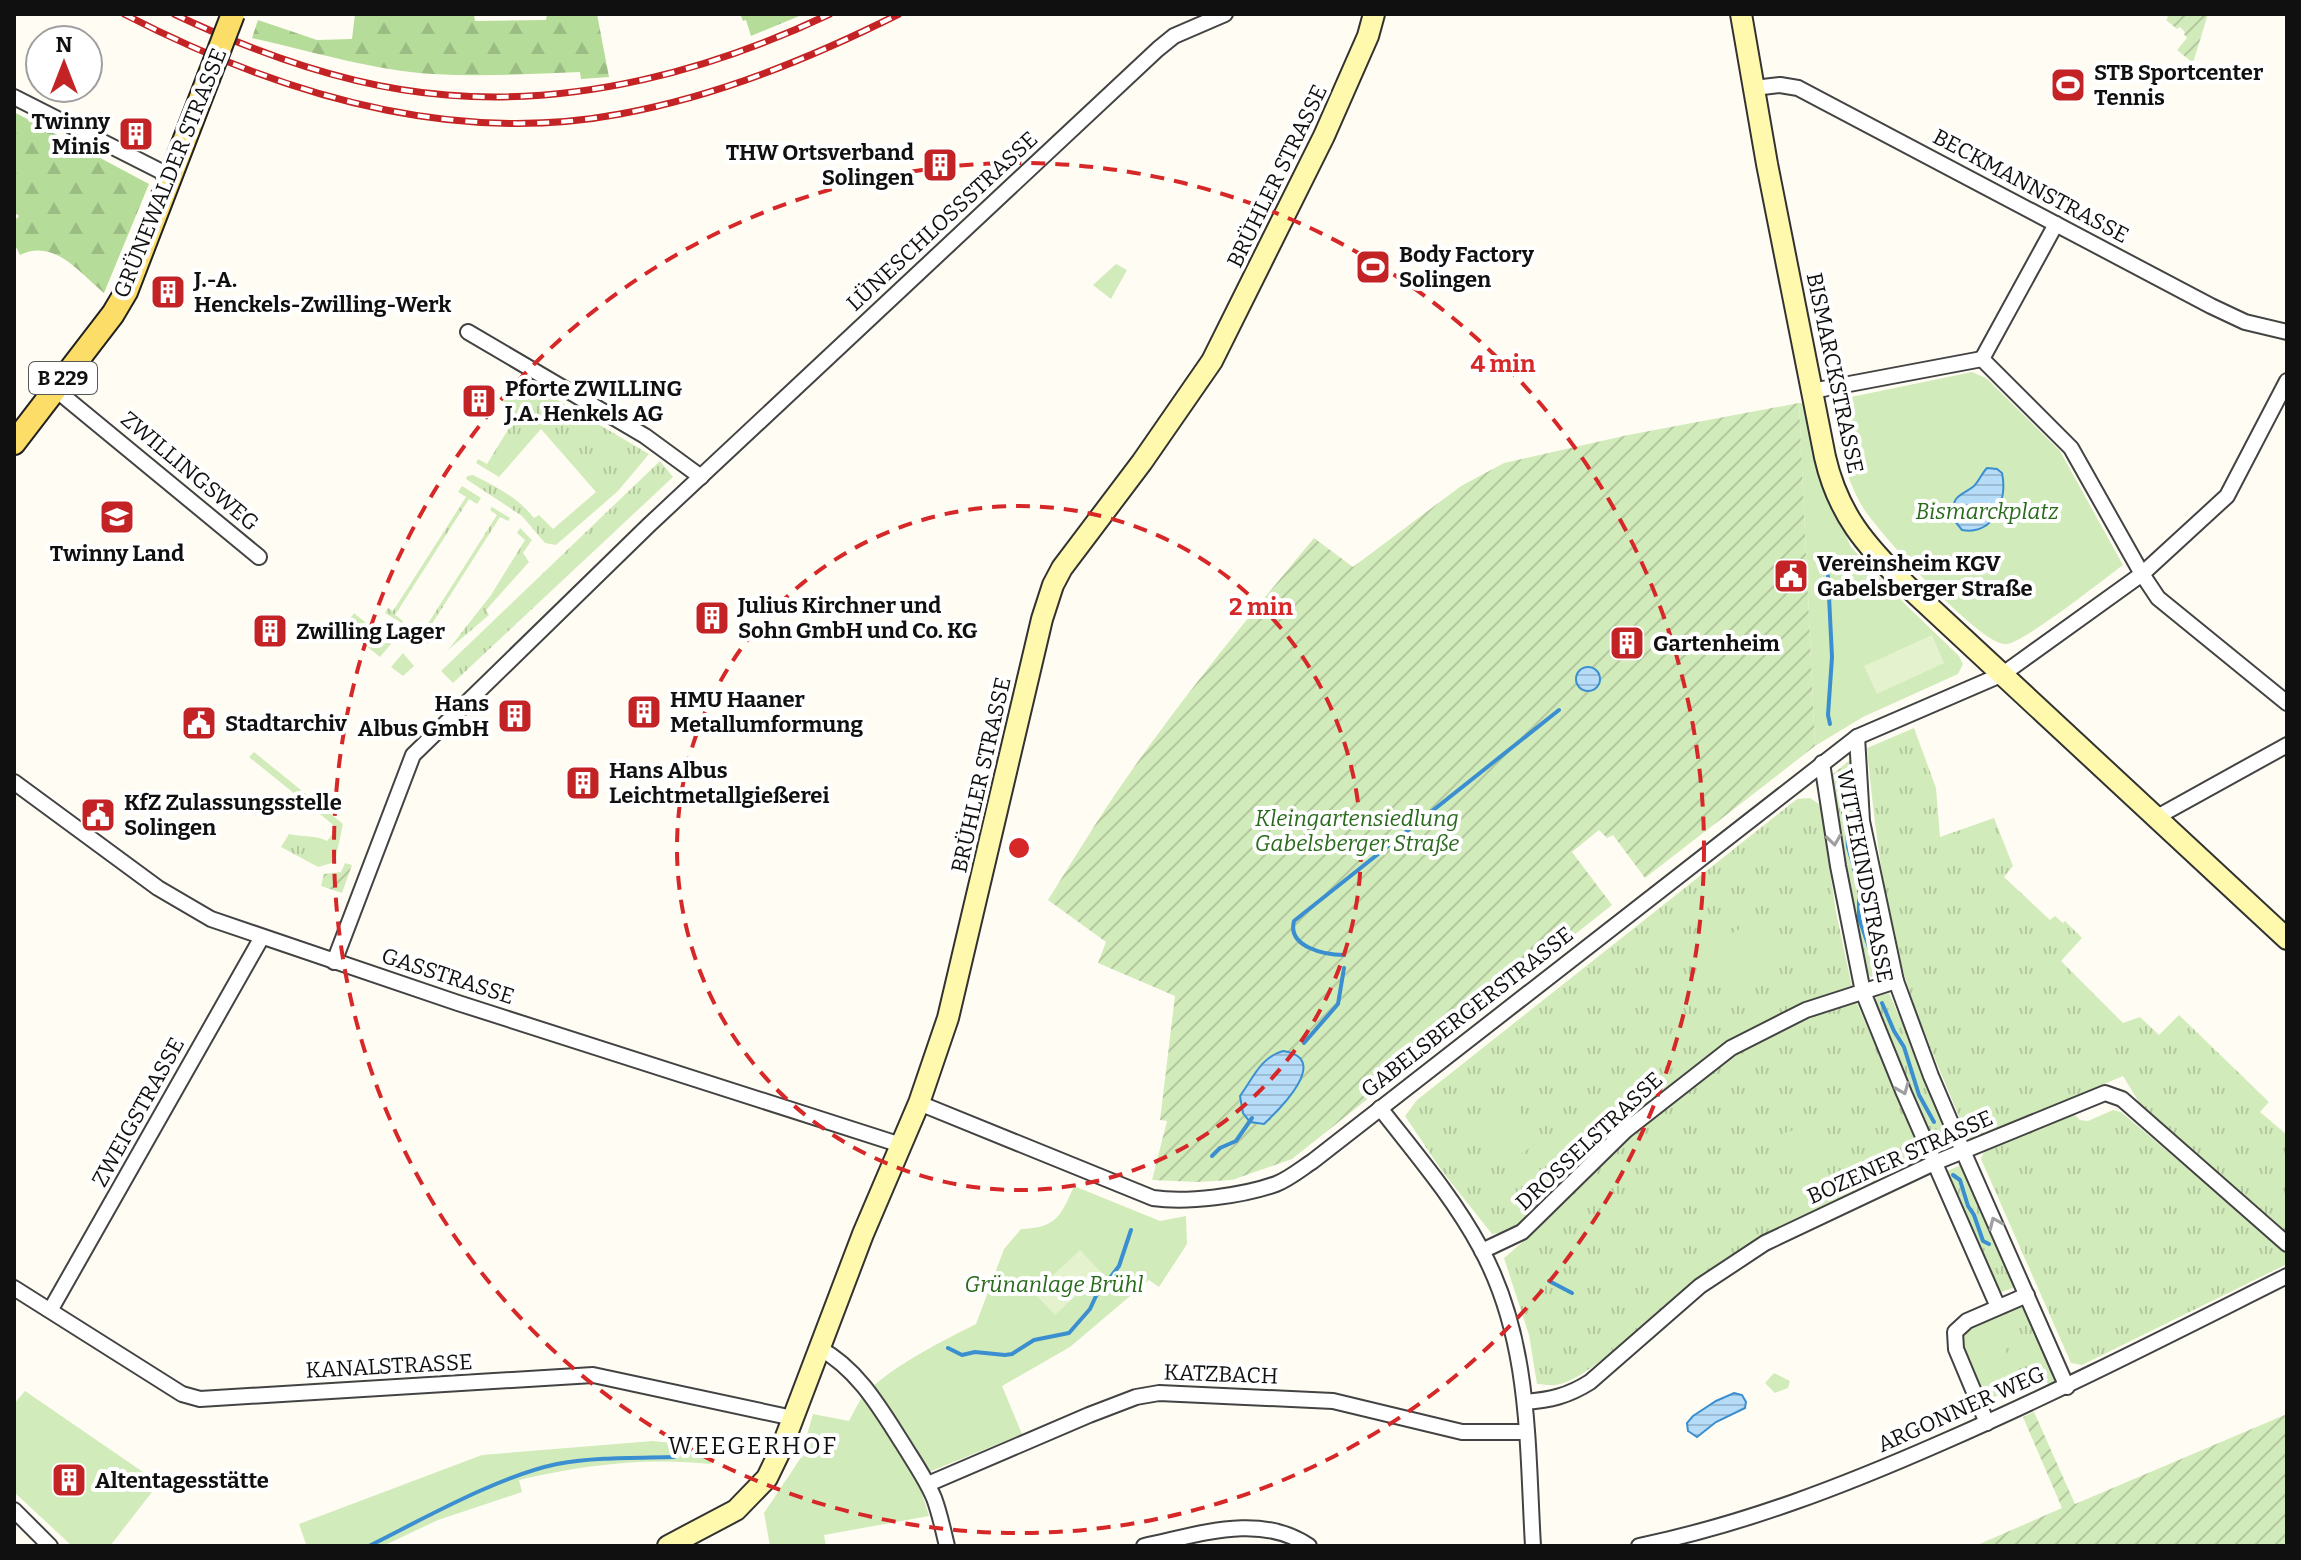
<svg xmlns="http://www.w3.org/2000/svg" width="2301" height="1560" font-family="Bitter,serif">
	<defs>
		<pattern id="grass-tufts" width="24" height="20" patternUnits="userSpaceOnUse" patternTransform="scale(2)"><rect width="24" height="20" fill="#d2ebba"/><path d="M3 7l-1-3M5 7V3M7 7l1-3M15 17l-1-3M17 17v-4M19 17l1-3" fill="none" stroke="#b3c89f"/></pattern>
		<pattern id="forest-firs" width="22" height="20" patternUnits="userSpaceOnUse" patternTransform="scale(2)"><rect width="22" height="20" fill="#b5dc99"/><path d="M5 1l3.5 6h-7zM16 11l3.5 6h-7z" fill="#9bbc83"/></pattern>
		<pattern id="garden-furrows" width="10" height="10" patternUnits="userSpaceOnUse" patternTransform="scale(2)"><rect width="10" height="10" fill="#d2ebba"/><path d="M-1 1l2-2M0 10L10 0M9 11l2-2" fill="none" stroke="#b3c89f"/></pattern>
		<pattern id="water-rules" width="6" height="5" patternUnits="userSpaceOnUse" patternTransform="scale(2)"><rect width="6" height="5" fill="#b6dcf8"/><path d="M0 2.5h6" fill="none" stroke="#9bbcd4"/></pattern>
	</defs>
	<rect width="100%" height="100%" fill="#fffdf3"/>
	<g fill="url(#grass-tufts)">
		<path d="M532,385L649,454L618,491L556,545L545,543L522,516L466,479L467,476L473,475C497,487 517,497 534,518L539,515L553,529L596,492L541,429L499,477L476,463L478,459L487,464L517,415L504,405L502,393L505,389Z"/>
		<path d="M660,461L673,477L453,683L441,671Z"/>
		<path d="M462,486L481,498L477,504L469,499L395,615L403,621L402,623L385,613L388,608L393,611L466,497L458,492Z"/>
		<path d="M492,507L510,518L508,521L500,517L423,638L429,642L428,644L414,635L415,633L420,636L497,515L490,510Z"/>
		<path d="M520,528L532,540L523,553L529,562L486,610L489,615L448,650L491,595L525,540L517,533Z"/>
		<path d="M354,613L391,644L380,657L344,628Z"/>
		<path d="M403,653L414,666L403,676L391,667Z"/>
		<path d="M1914,728L1936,788L1940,837L1994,818L2013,866L2004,877L2050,920L2055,916L2063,923L2065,921L2082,938L2061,961L2123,1023L2140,1017L2159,1035L2179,1015L2269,1102L2260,1112L2287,1135V1234L2140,1104L2123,1076L1969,1141C1947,1085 1920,1029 1903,971C1883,898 1874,822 1867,748Z"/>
		<path d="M254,752L343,824L335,862L318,867L281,847L289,834C302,837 316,835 327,841L337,828L249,757Z"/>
		<path d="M1851,759L1866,896L1882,969L1880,974L1871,977L1865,971L1839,838L1833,774Z"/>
		<path d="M1810,798L1819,804L1821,810L1836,912L1852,987L1761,1023L1708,1056L1622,1124L1528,1219L1508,1232L1492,1234L1442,1171L1405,1116L1417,1100L1797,799Z"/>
		<path d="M1889,993L1953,1140L1950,1144L1934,1149L1875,1003L1876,997Z"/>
		<path d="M1856,1001L1925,1160C1835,1200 1745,1240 1668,1303C1643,1323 1586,1382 1555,1385C1550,1386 1543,1384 1537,1384L1529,1335L1504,1258L1533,1233L1647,1122L1724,1061L1785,1027Z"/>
		<path d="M2113,1110L2121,1112L2287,1252V1264L2082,1365L2071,1363L1981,1159L1984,1151L2073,1113L2080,1120L2088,1121Z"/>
		<path d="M1963,1164L2015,1287L1997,1294L1945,1172Z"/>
		<path d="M2019,1306L2024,1308L2054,1373V1381L2049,1386L2044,1376L1987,1400L1991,1411L1986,1407L1962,1331Z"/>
	</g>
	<g fill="url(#forest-firs)">
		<path d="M355,14H474L475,21L546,20L547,14H597L609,77L581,79L580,72C531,74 482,77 433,74C372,70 311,51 252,38L258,20L317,40L352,39Z"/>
		<path d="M746,14H804L751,36L746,20L743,21L741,16Z"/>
		<path d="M14,112L149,184L104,293C80,273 54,238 20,255L16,247L14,248V221L19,216L14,212Z"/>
	</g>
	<g fill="#d2ebba">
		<path d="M1116,264L1127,270L1111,299L1093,285Z"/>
		<path d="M1972,372L1986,378L2060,451L2123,565C2103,580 2026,641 2007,644C1983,649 1876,530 1862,506C1848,482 1828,427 1841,401L1851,397Z"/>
		<path d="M1799,403H1806L1828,494L1851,547L1905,604L1959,656L1963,664L1958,674L1863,717L1815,746Z"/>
		<path d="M1755,921L1780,968L1729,995L1704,948Z"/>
		<path d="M1513,1102L1541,1139L1503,1168L1475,1131Z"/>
		<path d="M1815,1123L1825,1152L1792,1162L1785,1133Z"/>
		<path d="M1074,1186L1160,1221L1186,1216L1187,1244L1159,1287L1149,1280L1070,1347L1002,1386L1022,1434L917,1477L929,1516L824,1535L826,1546H770L764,1513L800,1459L813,1414L849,1421C854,1412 858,1402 865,1394C890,1367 944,1340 976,1324L1004,1249L1021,1229C1056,1228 1061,1216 1074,1186Z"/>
		<circle cx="1616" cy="1250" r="16"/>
		<path d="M1991,1316L2019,1382L1982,1399L1961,1343L1962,1331Z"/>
		<path d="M1774,1373L1790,1381L1788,1388L1775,1393L1765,1383Z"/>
		<path d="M25,1391L159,1483L110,1546H72L14,1492V1404Z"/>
		<path d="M653,1441L708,1447L711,1464C646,1457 582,1465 519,1480L522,1492L438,1520L383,1546H303L306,1544L299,1524L482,1455Z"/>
	</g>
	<g fill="url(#garden-furrows)">
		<path d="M2164,14H2208L2193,63L2177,50L2187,38L2184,34L2185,32L2180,27L2177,29L2166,20L2168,17Z"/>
		<path d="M1799,403L1815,746L1645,878L1613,835L1607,838L1599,830L1572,852L1612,905L1292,1159L1232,1180L1197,1182L1152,1180L1167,1121L1160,1120L1175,996L1098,963L1106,942L1048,900C1070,865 1091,830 1114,796C1175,706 1245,621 1314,538L1353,567L1461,486L1504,463L1628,435Z"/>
		<path d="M345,863L352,865L342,893L321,886L324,874L341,872Z"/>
		<path d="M2034,1412L2075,1504L2287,1414V1546H1975L2062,1508L2023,1417Z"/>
	</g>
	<g fill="#e4f2cd">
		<path d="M1932,635L1944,663L1877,694L1864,666Z"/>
		<path d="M1080,1250L1101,1272L1055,1315L1034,1293Z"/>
	</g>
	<g fill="url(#water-rules)" stroke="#3b8fd0" stroke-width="2">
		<path d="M1987,468L1997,469L2002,473C2008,500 1994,536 1962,530L1953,519C1952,493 1959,498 1974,486C1979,481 1982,473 1987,468Z"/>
		<circle cx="1588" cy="679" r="12"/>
		<path d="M1283,1051C1331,1058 1282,1107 1264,1124L1250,1122L1243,1113L1240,1096C1253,1078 1261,1057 1283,1051Z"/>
		<path d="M1734,1393L1742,1395L1746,1402L1745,1408L1716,1422L1697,1437L1688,1431L1687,1423L1693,1416L1716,1401Z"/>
	</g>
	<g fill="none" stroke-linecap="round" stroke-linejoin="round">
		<g stroke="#3b8fd0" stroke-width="4">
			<path d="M1828,576L1832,657L1828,715L1830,724"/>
			<path d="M1844,773L1847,795L1843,812L1847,827L1848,847L1859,885V918L1871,953"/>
			<path d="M1344,955C1325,955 1287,947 1294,921L1559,710"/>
			<path d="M1882,1003L1894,1031L1904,1047L1919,1095L1934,1122"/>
			<path d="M1304,1043L1338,1004L1344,968"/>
			<path d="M1212,1156L1220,1148L1236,1141L1252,1118"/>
			<path d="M1953,1175L1960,1180L1968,1206L1974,1215L1983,1241L1989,1244"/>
			<path d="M1549,1281L1572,1293"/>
			<path d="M948,1348L962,1355L975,1352L1005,1355L1012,1354L1034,1340L1069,1333L1090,1309L1096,1296L1119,1266L1131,1230"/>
			<path d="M369,1546C423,1519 499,1476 557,1464C595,1457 635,1458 674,1457"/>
		</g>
		<defs>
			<g id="minor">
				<path d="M1754,88L1780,85L1798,88L2211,306L2245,322L2287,332"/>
				<path d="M14,97L170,176"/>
				<path d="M468,332L645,436L701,477"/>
				<path d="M1982,359L2056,224"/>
				<path d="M55,389L259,557"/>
				<path d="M1812,391L1982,359L2071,448L2142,574L2158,598L2287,703"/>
				<path d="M1857,737L1862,821L1896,981L1931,1076L1963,1151L2067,1387"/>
				<path d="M1822,763L1838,866L1863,992L1904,1093L1998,1307"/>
				<path d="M14,782L158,888L211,919L458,1003L901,1145"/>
				<path d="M2157,817L2287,745"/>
				<path d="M334,962L413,755L649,525L1158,49L1174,36L1225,14"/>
				<path d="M919,1103L1153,1198C1187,1203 1243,1196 1276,1184C1289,1179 1301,1169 1313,1161L1857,737L2003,674L2142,574L2227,496L2287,381"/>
				<path d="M1380,1108C1415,1153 1453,1197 1480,1247C1531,1339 1527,1445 1533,1546"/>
				<path d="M1482,1251L1522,1232L1625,1131L1731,1048L1806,1010L1896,981"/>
				<path d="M14,1288L182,1394L200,1399L593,1375L793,1418"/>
				<path d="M51,1309L262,937"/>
				<path d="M819,1348C858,1369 880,1408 903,1444C914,1462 926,1479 934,1498C940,1514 943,1530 947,1546"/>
				<path d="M1525,1402C1550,1400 1568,1396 1590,1382L1700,1286L1765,1243L1934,1163L2105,1093L2122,1099L2287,1244"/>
				<path d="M1987,1423L1956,1349L1955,1332L1967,1321L2027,1295"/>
				<path d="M928,1484L1089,1415L1136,1397L1159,1393L1333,1401L1462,1432H1526"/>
				<path d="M14,1510L50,1546"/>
				<path d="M1144,1546C1198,1535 1259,1512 1309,1546"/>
				<path d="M1639,1546C1745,1524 1843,1486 1943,1442C2060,1391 2173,1333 2287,1276"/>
			</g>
			<g id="secondary">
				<path d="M1741,14L1767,164L1825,457C1838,514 1866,546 1907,586L2287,939"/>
				<path d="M668,1546L736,1510L767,1478L782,1447L863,1234L919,1103L948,1018L1042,619L1053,585L1062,568L1142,462L1212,361L1324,136L1368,36L1374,14"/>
			</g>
			<path id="primary" d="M14,443L113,314L126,292L208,79"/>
		</defs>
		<use href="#minor" stroke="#434343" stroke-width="18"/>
		<use href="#secondary" stroke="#323232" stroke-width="24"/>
		<use href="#primary" stroke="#212121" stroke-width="26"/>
		<use href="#minor" stroke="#fff" stroke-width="14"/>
		<use href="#secondary" stroke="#fff9ae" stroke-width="20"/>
		<use href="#primary" stroke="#fbdd67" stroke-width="22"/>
		<defs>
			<g id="rail">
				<path d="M124,14C275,92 450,146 620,114C718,96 811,58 899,14"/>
				<path d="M174,14C258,54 353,88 447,95C578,106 712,70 830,14"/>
			</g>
		</defs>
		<use href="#rail" stroke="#c42325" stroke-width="7"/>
		<use href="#rail" stroke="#fff" stroke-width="4" stroke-dasharray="12" stroke-linecap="butt"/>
		<defs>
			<path id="primary-bridge" d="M208,79L233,14"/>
		</defs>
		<use href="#primary-bridge" stroke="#212121" stroke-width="26" stroke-linecap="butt"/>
		<use href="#primary-bridge" stroke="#fbdd67" stroke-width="22"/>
	</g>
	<defs><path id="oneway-chevron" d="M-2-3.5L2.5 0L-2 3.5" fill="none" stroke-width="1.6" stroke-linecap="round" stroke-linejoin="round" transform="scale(2)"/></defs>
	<g stroke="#9f9f9f">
		<use href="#oneway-chevron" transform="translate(1834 840) rotate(82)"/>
		<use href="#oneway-chevron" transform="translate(1903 1089) rotate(68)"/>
		<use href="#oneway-chevron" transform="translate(1995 1223) rotate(-114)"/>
	</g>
	<g fill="none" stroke="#d62828" stroke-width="4" stroke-dasharray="14 10">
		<circle cx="1019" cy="848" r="342"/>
		<circle cx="1019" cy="848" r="685"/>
	</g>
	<defs>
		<symbol id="stadium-square" viewBox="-11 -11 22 22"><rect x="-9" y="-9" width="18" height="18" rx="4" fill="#c42325" stroke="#fff"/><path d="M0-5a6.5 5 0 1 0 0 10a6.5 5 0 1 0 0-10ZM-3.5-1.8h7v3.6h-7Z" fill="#fff"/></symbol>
		<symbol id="building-square" viewBox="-11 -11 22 22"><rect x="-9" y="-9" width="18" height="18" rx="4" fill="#c42325" stroke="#fff"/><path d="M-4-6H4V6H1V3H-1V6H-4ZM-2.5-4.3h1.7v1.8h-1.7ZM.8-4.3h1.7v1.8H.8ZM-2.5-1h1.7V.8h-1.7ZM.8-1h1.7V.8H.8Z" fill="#fff"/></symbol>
		<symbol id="school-square" viewBox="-11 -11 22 22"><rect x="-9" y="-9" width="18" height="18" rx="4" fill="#c42325" stroke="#fff"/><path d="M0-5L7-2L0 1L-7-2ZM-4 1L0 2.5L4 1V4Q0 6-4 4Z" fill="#fff"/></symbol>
		<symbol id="civic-square" viewBox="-11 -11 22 22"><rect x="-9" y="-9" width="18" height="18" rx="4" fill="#c42325" stroke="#fff"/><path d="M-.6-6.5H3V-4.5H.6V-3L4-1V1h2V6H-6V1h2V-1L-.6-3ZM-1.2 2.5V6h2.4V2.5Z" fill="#fff"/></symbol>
	</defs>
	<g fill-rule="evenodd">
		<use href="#stadium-square" x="2048" y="65" width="40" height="40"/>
		<use href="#building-square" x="116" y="114" width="40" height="40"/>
		<use href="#building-square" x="920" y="145" width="40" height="40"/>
		<use href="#stadium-square" x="1353" y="247" width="40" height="40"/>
		<use href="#building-square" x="148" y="272" width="40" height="40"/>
		<use href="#building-square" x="459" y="381" width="40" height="40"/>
		<use href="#school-square" x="97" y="497" width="40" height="40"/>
		<use href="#civic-square" x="1771" y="556" width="40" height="40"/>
		<use href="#building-square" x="692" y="598" width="40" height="40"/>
		<use href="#building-square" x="250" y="611" width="40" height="40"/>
		<use href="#building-square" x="1607" y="623" width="40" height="40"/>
		<use href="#building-square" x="624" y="692" width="40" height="40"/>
		<use href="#building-square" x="495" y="696" width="40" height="40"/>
		<use href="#civic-square" x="179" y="703" width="40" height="40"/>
		<use href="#building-square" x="563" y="763" width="40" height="40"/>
		<use href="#civic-square" x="78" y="795" width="40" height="40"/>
		<use href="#building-square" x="49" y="1460" width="40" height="40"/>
	</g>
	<g text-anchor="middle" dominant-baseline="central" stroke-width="8" stroke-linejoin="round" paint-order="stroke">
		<rect fill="#fff" stroke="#585858" stroke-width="2" x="29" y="362" width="68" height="32" rx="6"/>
		<g font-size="20" font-weight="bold" fill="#101010">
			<text x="63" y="378">B 229</text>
		</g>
		<g font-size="22" font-weight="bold" fill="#101010" stroke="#fff" text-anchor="start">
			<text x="2094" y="72">STB Sportcenter<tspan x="2094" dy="25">Tennis</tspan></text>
			<text x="110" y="121" text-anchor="end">Twinny<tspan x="110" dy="25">Minis</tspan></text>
			<text x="914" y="152" text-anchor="end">THW Ortsverband<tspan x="914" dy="25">Solingen</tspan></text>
			<text x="1399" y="254">Body Factory<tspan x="1399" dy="25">Solingen</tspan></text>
			<text x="194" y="279">J.-A.<tspan x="194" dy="25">Henckels-Zwilling-Werk</tspan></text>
			<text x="505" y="388">Pforte ZWILLING<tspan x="505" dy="25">J.A. Henkels AG</tspan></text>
			<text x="117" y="553" text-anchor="middle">Twinny Land</text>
			<text x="1817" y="563">Vereinsheim KGV<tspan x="1817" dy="25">Gabelsberger Straße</tspan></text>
			<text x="738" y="605">Julius Kirchner und<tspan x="738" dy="25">Sohn GmbH und Co. KG</tspan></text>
			<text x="296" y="631">Zwilling Lager</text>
			<text x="1653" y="643">Gartenheim</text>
			<text x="670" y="699">HMU Haaner<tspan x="670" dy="25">Metallumformung</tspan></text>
			<text x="489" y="703" text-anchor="end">Hans<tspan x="489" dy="25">Albus GmbH</tspan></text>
			<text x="225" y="723">Stadtarchiv</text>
			<text x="609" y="770">Hans Albus<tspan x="609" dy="25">Leichtmetallgießerei</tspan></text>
			<text x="124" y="802">KfZ Zulassungsstelle<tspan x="124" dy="25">Solingen</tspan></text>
			<text x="95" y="1480">Altentagesstätte</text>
		</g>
		<g font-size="22" fill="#101010" stroke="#fff">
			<text transform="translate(170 173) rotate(-68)">GRÜNEWALDER STRASSE</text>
			<text transform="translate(1277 176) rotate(-64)">BRÜHLER STRASSE</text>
			<text transform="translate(2031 186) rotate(28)">BECKMANNSTRASSE</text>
			<text transform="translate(942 221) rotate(-43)">LÜNESCHLOSSSTRASSE</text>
			<text transform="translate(1835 373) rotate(78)">BISMARCKSTRASSE</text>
			<text transform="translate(190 471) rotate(40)">ZWILLINGSWEG</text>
			<text transform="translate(981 775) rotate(-77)">BRÜHLER STRASSE</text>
			<text transform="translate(1865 876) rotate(79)">WITTEKINDSTRASSE</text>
			<text transform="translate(448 976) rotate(18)">GASSTRASSE</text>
			<text transform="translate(1467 1012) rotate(-38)">GABELSBERGERSTRASSE</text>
			<text transform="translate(138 1112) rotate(-61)">ZWEIGSTRASSE</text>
			<text transform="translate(1589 1141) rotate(-43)">DROSSELSTRASSE</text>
			<text transform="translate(1900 1157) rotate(-24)">BOZENER STRASSE</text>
			<text transform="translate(389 1366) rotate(-3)">KANALSTRASSE</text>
			<text transform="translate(1221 1374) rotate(2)">KATZBACH</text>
			<text transform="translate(1961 1409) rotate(-24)">ARGONNER WEG</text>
		</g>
		<g font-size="22" font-style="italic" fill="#2a6a1d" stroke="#fff">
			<text x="1987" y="511">Bismarckplatz</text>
			<text x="1357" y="818">Kleingartensiedlung<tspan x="1357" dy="25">Gabelsberger Straße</tspan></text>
			<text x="1054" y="1284">Grünanlage Brühl</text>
		</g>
		<g font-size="24" letter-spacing="2" fill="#101010" stroke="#fff">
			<text x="753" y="1446">WEEGERHOF</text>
		</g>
	</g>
	<circle cx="1019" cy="848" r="12" fill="#d62828" stroke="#fff" stroke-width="4"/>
	<g font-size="24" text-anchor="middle" font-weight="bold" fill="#d62828" stroke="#fff" stroke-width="8" stroke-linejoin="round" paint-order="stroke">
		<text x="1503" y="372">4 min</text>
		<text x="1261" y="615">2 min</text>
	</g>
	<rect width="2301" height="1560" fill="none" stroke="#101010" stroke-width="32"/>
	<g transform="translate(64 64)"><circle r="38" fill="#ffffff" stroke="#9f9f9f" stroke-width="2"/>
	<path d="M0-6L14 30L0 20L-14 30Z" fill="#c42325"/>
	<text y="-12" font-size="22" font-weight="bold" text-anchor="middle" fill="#101010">N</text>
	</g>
</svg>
